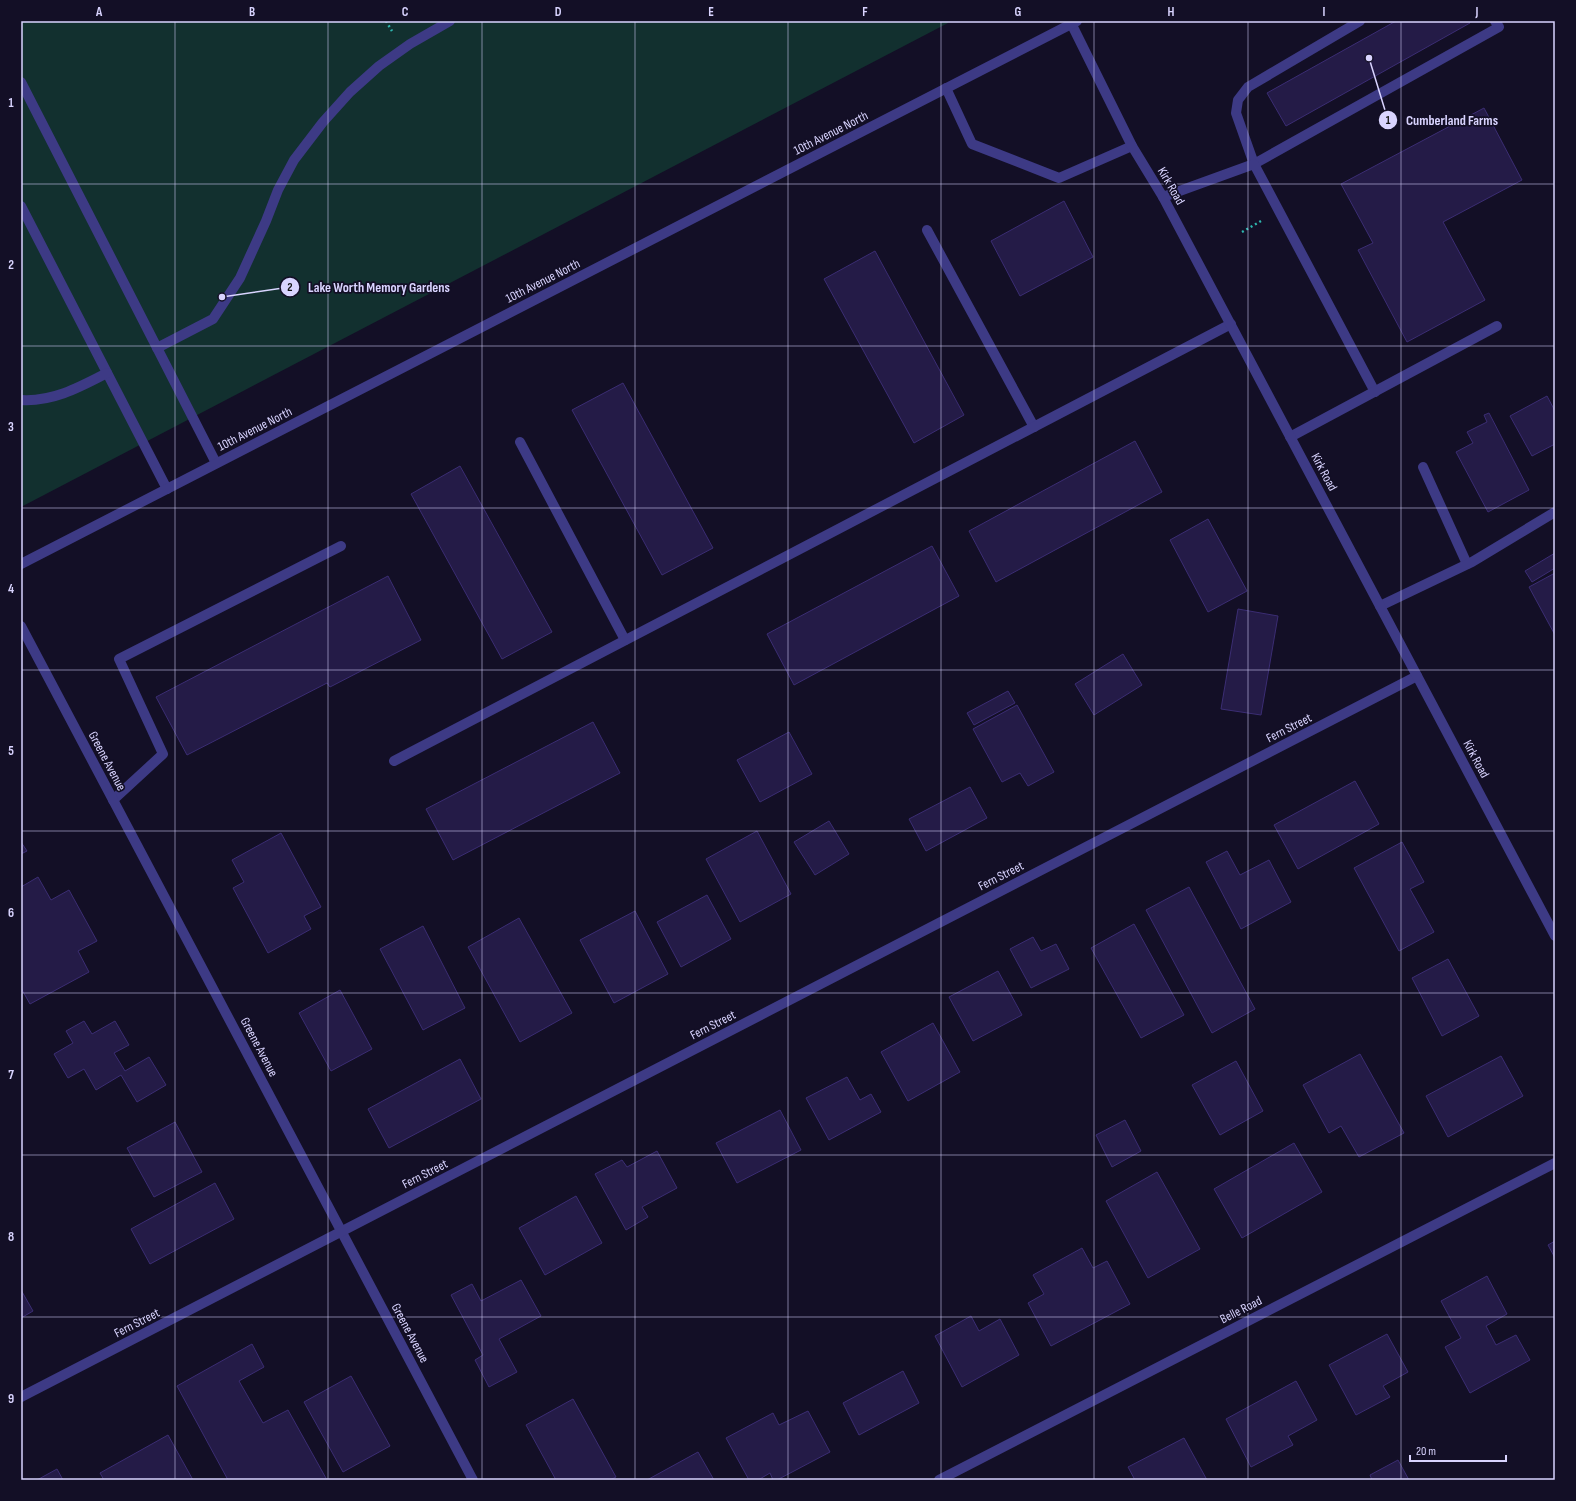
<svg xmlns="http://www.w3.org/2000/svg" width="1576" height="1501" font-family="'Sofia Sans Condensed',sans-serif">
	<rect width="100%" height="100%" fill="#130f26"/>
	<path fill="#12302f" d="M21,21H948V23L21,507Z"/>
	<g fill="#241b47" stroke="#3b2d73">
		<path d="M1396,21H1469L1470,23L1286,126L1267,93Z"/>
		<path d="M1484,108L1522,180L1443,222L1485,300L1407,342L1358,250L1373,243L1341,184Z"/>
		<path d="M1064,201L1093,257L1020,296L991,241Z"/>
		<path d="M875,251L964,415L914,443L824,279Z"/>
		<path d="M623,383L713,548L662,575L572,410Z"/>
		<path d="M1547,396L1555,411V444L1532,456L1510,416Z"/>
		<path d="M1489,413L1529,490L1488,512L1456,452L1473,443L1467,432L1487,422L1484,415Z"/>
		<path d="M1135,441L1162,492L996,582L969,531Z"/>
		<path d="M460,466L552,632L502,659L411,494Z"/>
		<path d="M1208,519L1247,591L1208,612L1170,540Z"/>
		<path d="M932,546L959,596L794,685L767,634Z"/>
		<path d="M1555,553V568L1532,582L1525,571Z"/>
		<path d="M1555,573V635L1529,587Z"/>
		<path d="M388,576L421,640L330,687L327,683L187,755L156,697Z"/>
		<path d="M1238,609L1278,616L1261,715L1221,709Z"/>
		<path d="M1123,654L1142,685L1094,715L1075,684Z"/>
		<path d="M1008,691L1015,703L974,725L967,713Z"/>
		<path d="M1017,705L1054,772L1028,786L1020,773L1002,782L973,729Z"/>
		<path d="M593,722L620,773L453,860L426,809Z"/>
		<path d="M789,732L812,774L760,802L737,760Z"/>
		<path d="M1355,781L1379,824L1298,869L1274,825Z"/>
		<path d="M970,787L987,818L926,851L909,819Z"/>
		<path d="M829,821L849,854L815,875L794,842Z"/>
		<path d="M757,831L791,894L740,922L706,859Z"/>
		<path d="M281,833L321,907L304,916L311,929L268,953L233,888L244,882L232,860Z"/>
		<path d="M21,842L27,851L21,854Z"/>
		<path d="M1402,842L1424,882L1410,889L1434,932L1399,951L1354,868Z"/>
		<path d="M1227,851L1240,875L1269,860L1291,902L1241,929L1206,862Z"/>
		<path d="M38,877L51,900L69,890L97,941L78,951L89,972L30,1004L21,988V887Z"/>
		<path d="M1189,887L1255,1009L1212,1033L1146,910Z"/>
		<path d="M707,895L731,939L681,967L657,922Z"/>
		<path d="M635,911L668,974L614,1003L580,940Z"/>
		<path d="M519,918L572,1013L520,1042L468,947Z"/>
		<path d="M1134,924L1184,1015L1141,1038L1091,948Z"/>
		<path d="M423,926L465,1008L423,1030L380,949Z"/>
		<path d="M1033,937L1041,951L1056,944L1069,969L1031,988L1010,949Z"/>
		<path d="M1448,959L1479,1016L1442,1036L1412,978Z"/>
		<path d="M998,971L1022,1015L973,1041L949,997Z"/>
		<path d="M340,990L372,1049L331,1071L299,1013Z"/>
		<path d="M84,1021L92,1034L115,1021L129,1045L114,1053L125,1071L149,1057L166,1085L137,1102L121,1075L96,1090L84,1069L68,1078L54,1054L73,1043L66,1031Z"/>
		<path d="M933,1023L960,1072L908,1101L881,1052Z"/>
		<path d="M1360,1054L1404,1133L1359,1157L1341,1126L1329,1133L1303,1085Z"/>
		<path d="M1501,1056L1523,1096L1448,1137L1426,1096Z"/>
		<path d="M460,1059L481,1099L389,1148L368,1109Z"/>
		<path d="M1236,1061L1263,1111L1220,1135L1192,1085Z"/>
		<path d="M847,1077L860,1100L871,1094L881,1112L829,1140L806,1098Z"/>
		<path d="M780,1110L801,1150L737,1183L716,1143Z"/>
		<path d="M1125,1120L1141,1151L1112,1167L1096,1135Z"/>
		<path d="M175,1122L202,1172L154,1197L127,1148Z"/>
		<path d="M1294,1143L1322,1192L1242,1238L1214,1189Z"/>
		<path d="M657,1151L677,1188L642,1207L648,1217L626,1230L595,1174L622,1160L627,1167Z"/>
		<path d="M1157,1172L1200,1249L1148,1278L1106,1201Z"/>
		<path d="M215,1183L234,1219L150,1264L131,1229Z"/>
		<path d="M576,1196L602,1243L545,1275L519,1228Z"/>
		<path d="M1555,1241V1258L1548,1245Z"/>
		<path d="M1082,1248L1093,1268L1107,1261L1130,1304L1051,1346L1028,1303L1044,1294L1033,1275Z"/>
		<path d="M1487,1276L1507,1314L1486,1326L1496,1345L1516,1335L1530,1360L1470,1393L1445,1347L1461,1338L1441,1301Z"/>
		<path d="M521,1280L541,1316L499,1339L517,1372L489,1387L475,1360L483,1355L451,1295L472,1284L481,1301Z"/>
		<path d="M21,1290L33,1311L21,1318Z"/>
		<path d="M971,1316L979,1331L1000,1319L1019,1355L962,1387L935,1336Z"/>
		<path d="M1387,1334L1408,1372L1383,1386L1390,1397L1356,1415L1329,1365Z"/>
		<path d="M252,1344L264,1367L239,1381L263,1423L288,1410L327,1480H228L177,1386Z"/>
		<path d="M903,1371L919,1403L859,1435L843,1403Z"/>
		<path d="M351,1376L390,1446L343,1472L304,1402Z"/>
		<path d="M1296,1381L1317,1420L1288,1436L1293,1445L1251,1467L1226,1419Z"/>
		<path d="M573,1399L616,1477L610,1480H556L526,1425Z"/>
		<path d="M808,1411L830,1452L777,1480H773L770,1473L758,1480H749L726,1438L773,1413L779,1425Z"/>
		<path d="M168,1435L193,1480H104L100,1473Z"/>
		<path d="M1184,1438L1207,1480H1135L1128,1467Z"/>
		<path d="M698,1452L714,1480H647Z"/>
		<path d="M1398,1460L1409,1480H1372L1370,1475Z"/>
		<path d="M57,1469L63,1480H37Z"/>
	</g>
	<g fill="none" stroke-linecap="round" stroke-linejoin="round">
		<g stroke="#2fb8b0" stroke-width="2.5" stroke-dasharray="2 3" stroke-linecap="butt">
			<path d="M386,21L392,31"/>
			<path d="M1242,232L1261,221"/>
		</g>
		<g stroke="#3d3a85" stroke-width="10">
			<path d="M1360,21L1248,87L1238,100L1236,113L1254,164L1499,27L1495,21"/>
			<path d="M21,82L216,463"/>
			<path d="M946,88L972,144L1059,178L1132,146"/>
			<path d="M1163,197L1254,164L1375,392"/>
			<path d="M21,206L167,489"/>
			<path d="M927,230L1034,427"/>
			<path d="M157,348L213,319L240,278L266,221L278,190L294,160L323,122L350,92L379,66L410,44L450,21"/>
			<path d="M21,400C53,402 80,387 107,373"/>
			<path d="M1290,437L1497,326"/>
			<path d="M520,442L625,640"/>
			<path d="M1423,467L1467,564"/>
			<path d="M1380,606L1472,562L1555,512"/>
			<path d="M394,761L1231,324"/>
			<path d="M113,800L163,754L119,659L341,546"/>
		</g>
		<g stroke="#3d3a85" stroke-width="10">
			<path d="M21,626L473,1480"/>
			<path d="M21,1397L1417,676"/>
			<path d="M939,1480L1555,1163"/>
		</g>
		<g stroke="#3d3a85" stroke-width="10">
			<path d="M1070,21L1132,146L1163,197L1555,936"/>
			<path d="M21,564L1077,21"/>
		</g>
	</g>
	<path fill="none" stroke="#d9d4ff" stroke-width="1" stroke-opacity="0.55" d="M175,21V1480M328,21V1480M482,21V1480M635,21V1480M788,21V1480M941,21V1480M1094,21V1480M1248,21V1480M1401,21V1480M21,184H1555M21,346H1555M21,508H1555M21,670H1555M21,831H1555M21,993H1555M21,1155H1555M21,1317H1555"/>
	<g text-anchor="middle" dominant-baseline="central" stroke-width="3.5" stroke-linejoin="round" paint-order="stroke">
		<g font-size="13" fill="#d9d4ff" stroke="#130f26">
			<text transform="translate(831 133) rotate(-27)">10th Avenue North</text>
			<text transform="translate(1171 186) rotate(60)">Kirk Road</text>
			<text transform="translate(543 281) rotate(-27)">10th Avenue North</text>
			<text transform="translate(255 429) rotate(-27)">10th Avenue North</text>
			<text transform="translate(1324 472) rotate(62)">Kirk Road</text>
			<text transform="translate(1289 728) rotate(-27)">Fern Street</text>
			<text transform="translate(1476 759) rotate(62)">Kirk Road</text>
			<text transform="translate(107 761) rotate(62)">Greene Avenue</text>
			<text transform="translate(1001 876) rotate(-27)">Fern Street</text>
			<text transform="translate(713 1025) rotate(-27)">Fern Street</text>
			<text transform="translate(259 1047) rotate(62)">Greene Avenue</text>
			<text transform="translate(425 1174) rotate(-27)">Fern Street</text>
			<text transform="translate(1241 1310) rotate(-27)">Belle Road</text>
			<text transform="translate(137 1323) rotate(-27)">Fern Street</text>
			<text transform="translate(410 1333) rotate(62)">Greene Avenue</text>
		</g>
	</g>
	<path fill="none" stroke="#d9d4ff" stroke-width="1.5" d="M1369 58L1388 120M222 297L290 287"/>
	<g fill="#d9d4ff" stroke="#130f26" stroke-width="1.5">
		<circle cx="1369" cy="58" r="4"/>
		<circle cx="222" cy="297" r="4"/>
		<circle cx="1388" cy="120" r="10"/>
		<circle cx="290" cy="287" r="10"/>
	</g>
	<g font-size="12" text-anchor="middle" font-weight="bold" fill="#111">
		<text x="1388" y="124">1</text>
		<text x="290" y="291">2</text>
	</g>
	<g font-size="14" text-anchor="middle" font-weight="bold" fill="#d9d4ff" stroke="#130f26" stroke-width="3.5" stroke-linejoin="round" paint-order="stroke">
		<text x="1452" y="125">Cumberland Farms</text>
		<text x="379" y="292">Lake Worth Memory Gardens</text>
	</g>
	<rect width="1576" height="1501" fill="none" stroke="#130f26" stroke-width="44"/>
	<path d="M1410 1455v6h96v-6" fill="none" stroke="#d9d4ff" stroke-width="2"/>
	<text x="1416" y="1455" font-size="12" fill="#d9d4ff" stroke="#130f26" stroke-width="3" paint-order="stroke">20 m</text>
	<rect x="22" y="22" width="1532" height="1457" fill="none" stroke="#d9d4ff" stroke-width="1.5"/>
	<g font-size="13" text-anchor="middle" font-weight="bold" fill="#d9d4ff">
		<text x="99" y="16">A</text>
		<text x="252" y="16">B</text>
		<text x="405" y="16">C</text>
		<text x="558" y="16">D</text>
		<text x="711" y="16">E</text>
		<text x="865" y="16">F</text>
		<text x="1018" y="16">G</text>
		<text x="1171" y="16">H</text>
		<text x="1324" y="16">I</text>
		<text x="1477" y="16">J</text>
		<text x="11" y="107">1</text>
		<text x="11" y="269">2</text>
		<text x="11" y="431">3</text>
		<text x="11" y="593">4</text>
		<text x="11" y="755">5</text>
		<text x="11" y="917">6</text>
		<text x="11" y="1079">7</text>
		<text x="11" y="1241">8</text>
		<text x="11" y="1403">9</text>
	</g>
</svg>
